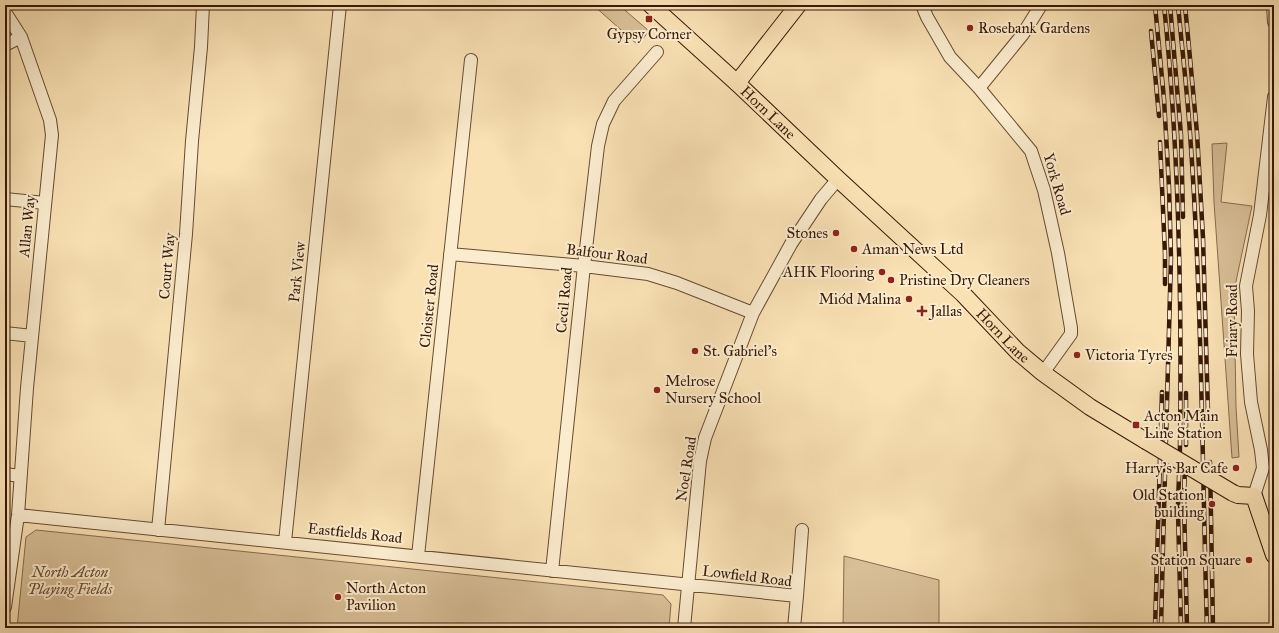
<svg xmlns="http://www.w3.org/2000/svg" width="1279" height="633" font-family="'IM FELL Great Primer',serif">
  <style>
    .green { fill: #d8bf97; stroke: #876c4f }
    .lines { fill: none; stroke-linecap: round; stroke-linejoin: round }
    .minor-casing { stroke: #674b32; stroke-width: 14 }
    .major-casing { stroke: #361907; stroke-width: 18 }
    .minor { stroke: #fbecce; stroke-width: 12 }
    .major { stroke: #f9e1b4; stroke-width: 16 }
    .rail-casing { stroke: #361907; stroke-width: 4.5 }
    .rail { stroke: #fbecce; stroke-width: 3; stroke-dasharray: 9; stroke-linecap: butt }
    .major-bridge-casing { stroke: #361907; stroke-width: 18; stroke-linecap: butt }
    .major-bridge { stroke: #f9e1b4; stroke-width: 16 }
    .poi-dot { fill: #8f2418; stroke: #fbecce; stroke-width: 1.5 }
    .labels { text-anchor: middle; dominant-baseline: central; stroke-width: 4; stroke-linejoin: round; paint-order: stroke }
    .poi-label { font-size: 15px; fill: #361907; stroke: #fbecce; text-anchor: start }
    .street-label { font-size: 15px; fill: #361907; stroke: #fbecce }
    .park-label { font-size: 15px; font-style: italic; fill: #674b32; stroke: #fbecce }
  </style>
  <rect width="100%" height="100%" fill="#f9e1b4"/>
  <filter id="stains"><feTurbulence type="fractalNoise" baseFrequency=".005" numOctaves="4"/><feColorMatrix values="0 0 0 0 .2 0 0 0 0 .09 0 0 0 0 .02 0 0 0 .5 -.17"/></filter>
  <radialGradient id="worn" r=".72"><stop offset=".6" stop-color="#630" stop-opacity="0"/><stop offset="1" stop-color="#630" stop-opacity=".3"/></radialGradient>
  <!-- green -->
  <path class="green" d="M593 5H619L649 31 638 45Z
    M1227 143 1221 202 1252 206 1234 291 1236 407 1239 457 1232 458 1214 202 1212 144Z
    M36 530 663 595 671 604 669 628H17L26 537Z
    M844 556 939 580V628H843Z"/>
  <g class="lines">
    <!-- minor casing -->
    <g class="minor-casing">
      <path id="minor" d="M922 5 927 17 950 57 979 88 1031 151 1044 190 1058 253 1071 328V334L1043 373
        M1273 5 1274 22
        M5 12 21 37 50 120 52 135 27 388 18 515 5 607
        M5 45 21 37
        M979 88 1023 34 1041 5
        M5 199 45 203
        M450 254 584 266 648 274 677 283 753 313
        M5 333 32 336
        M5 474 20 476
        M1254 496 1263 468 1261 450 1251 402 1247 354 1248 311 1246 286 1260 215 1274 97
        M18 515 797 596 794 628
        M158 530 186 234 192 141 201 47 203 5
        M285 542 340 5
        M418 556 471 60
        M552 571 584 266 598 146 603 124 614 101 657 52
        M797 596 802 530
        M684 628 700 461 705 438 753 313 791 244 821 199 838 179"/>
    </g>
    <!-- major casing -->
    <g class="major-casing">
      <g id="major">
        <path id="s1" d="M651 5 737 83 838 179 963 294 1018 352 1043 373 1090 407 1146 441"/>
        <path d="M737 83 798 5"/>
        <path d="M1233 493 1238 495 1254 496 1274 555"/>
      </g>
    </g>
    <!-- minor -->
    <use href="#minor" class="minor"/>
    <!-- major -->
    <use href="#major" class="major"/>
    <!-- rail casing -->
    <g class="rail-casing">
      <path id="rail" d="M1155 5 1164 99 1169 187 1171 258 1163 546 1161 628
        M1164 5C1179 150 1182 297 1180 443 1180 466 1178 489 1178 512 1179 551 1180 589 1181 628
        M1170 5 1181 135 1183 217
        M1178 5C1182 48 1187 90 1190 133 1202 298 1202 463 1207 628
        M1185 5 1197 133 1203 238 1208 412
        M1151 31 1159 116
        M1160 142 1165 254V284
        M1186 445V393
        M1185 461 1184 502 1187 628
        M1210 462 1213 628
        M1155 628 1162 392"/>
    </g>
    <!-- rail -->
    <use href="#rail" class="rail"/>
    <!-- major-bridge casing -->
    <g class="major-bridge-casing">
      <path id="major-bridge" d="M1146 441 1233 493"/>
    </g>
    <!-- major-bridge -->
    <use href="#major-bridge" class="major-bridge"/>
  </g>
  <!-- markers -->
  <g class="poi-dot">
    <rect x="645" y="15" width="8" height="8" rx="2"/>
    <circle cx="970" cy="28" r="4"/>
    <circle cx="836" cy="233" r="4"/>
    <circle cx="854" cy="249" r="4"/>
    <circle cx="882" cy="272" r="4"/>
    <circle cx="891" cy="280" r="4"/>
    <circle cx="909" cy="299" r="4"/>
    <path d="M920 305h4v4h4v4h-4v4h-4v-4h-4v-4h4z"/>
    <circle cx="695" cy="351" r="4"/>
    <circle cx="1077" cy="355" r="4"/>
    <circle cx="657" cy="390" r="4"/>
    <rect x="1132" y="421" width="8" height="8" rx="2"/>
    <circle cx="1236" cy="468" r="4"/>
    <circle cx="1212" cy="504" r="4"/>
    <circle cx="1249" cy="560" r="4"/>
    <circle cx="338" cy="597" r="4"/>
  </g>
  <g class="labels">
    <!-- poi labels -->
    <g class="poi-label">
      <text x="978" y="28">Rosebank Gardens</text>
      <text x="649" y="34" text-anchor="middle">Gypsy Corner</text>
      <text x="828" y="233" text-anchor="end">Stones</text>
      <text x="862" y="249">Aman News Ltd</text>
      <text x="874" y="272" text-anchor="end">AHK Flooring</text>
      <text x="899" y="280">Pristine Dry Cleaners</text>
      <text x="901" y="299" text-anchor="end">Miód Malina</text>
      <text x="930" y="311">Jallas</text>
      <text x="703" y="351">St. Gabriel's</text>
      <text x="1085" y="355">Victoria Tyres</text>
      <text x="665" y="381">Melrose<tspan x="665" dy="17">Nursery School</tspan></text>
      <text x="1144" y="416">Acton Main<tspan x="1144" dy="17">Line Station</tspan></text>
      <text x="1228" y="468" text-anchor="end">Harry's Bar Cafe</text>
      <text x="1204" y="495" text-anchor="end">Old Station<tspan x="1204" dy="17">building</tspan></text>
      <text x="1241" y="560" text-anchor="end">Station Square</text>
      <text x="346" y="588">North Acton<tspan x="346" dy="17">Pavilion</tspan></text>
    </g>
    <!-- street labels -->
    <g class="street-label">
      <text stroke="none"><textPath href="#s1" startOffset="159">Horn Lane</textPath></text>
      <text transform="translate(1057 184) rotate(74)">York Road</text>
      <text transform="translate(27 226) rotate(-84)">Allan Way</text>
      <text transform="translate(607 254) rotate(7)">Balfour Road</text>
      <text transform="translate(167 266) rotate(-85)">Court Way</text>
      <text transform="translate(297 272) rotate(-84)">Park View</text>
      <text transform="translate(564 300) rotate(-85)">Cecil Road</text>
      <text transform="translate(429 306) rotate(-84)">Cloister Road</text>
      <text transform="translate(1232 321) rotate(-90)">Friary Road</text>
      <text stroke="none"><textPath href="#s1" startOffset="483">Horn Lane</textPath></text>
      <text transform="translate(686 469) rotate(-81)">Noel Road</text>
      <text transform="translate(355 533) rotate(6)">Eastfields Road</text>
      <text transform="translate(747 576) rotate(7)">Lowfield Road</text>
    </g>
    <!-- park labels -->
    <g class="park-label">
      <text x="70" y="572">North Acton<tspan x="70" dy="17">Playing Fields</tspan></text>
    </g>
  </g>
  <!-- margin -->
  <rect width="1279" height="633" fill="none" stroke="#f9e1b4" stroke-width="20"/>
  <rect x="6" y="6" width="1267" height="621" fill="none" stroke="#361907" stroke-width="2"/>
  <rect x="10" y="10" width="1259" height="613" fill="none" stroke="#361907"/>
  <rect width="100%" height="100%" filter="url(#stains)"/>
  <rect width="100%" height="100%" fill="url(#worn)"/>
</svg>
